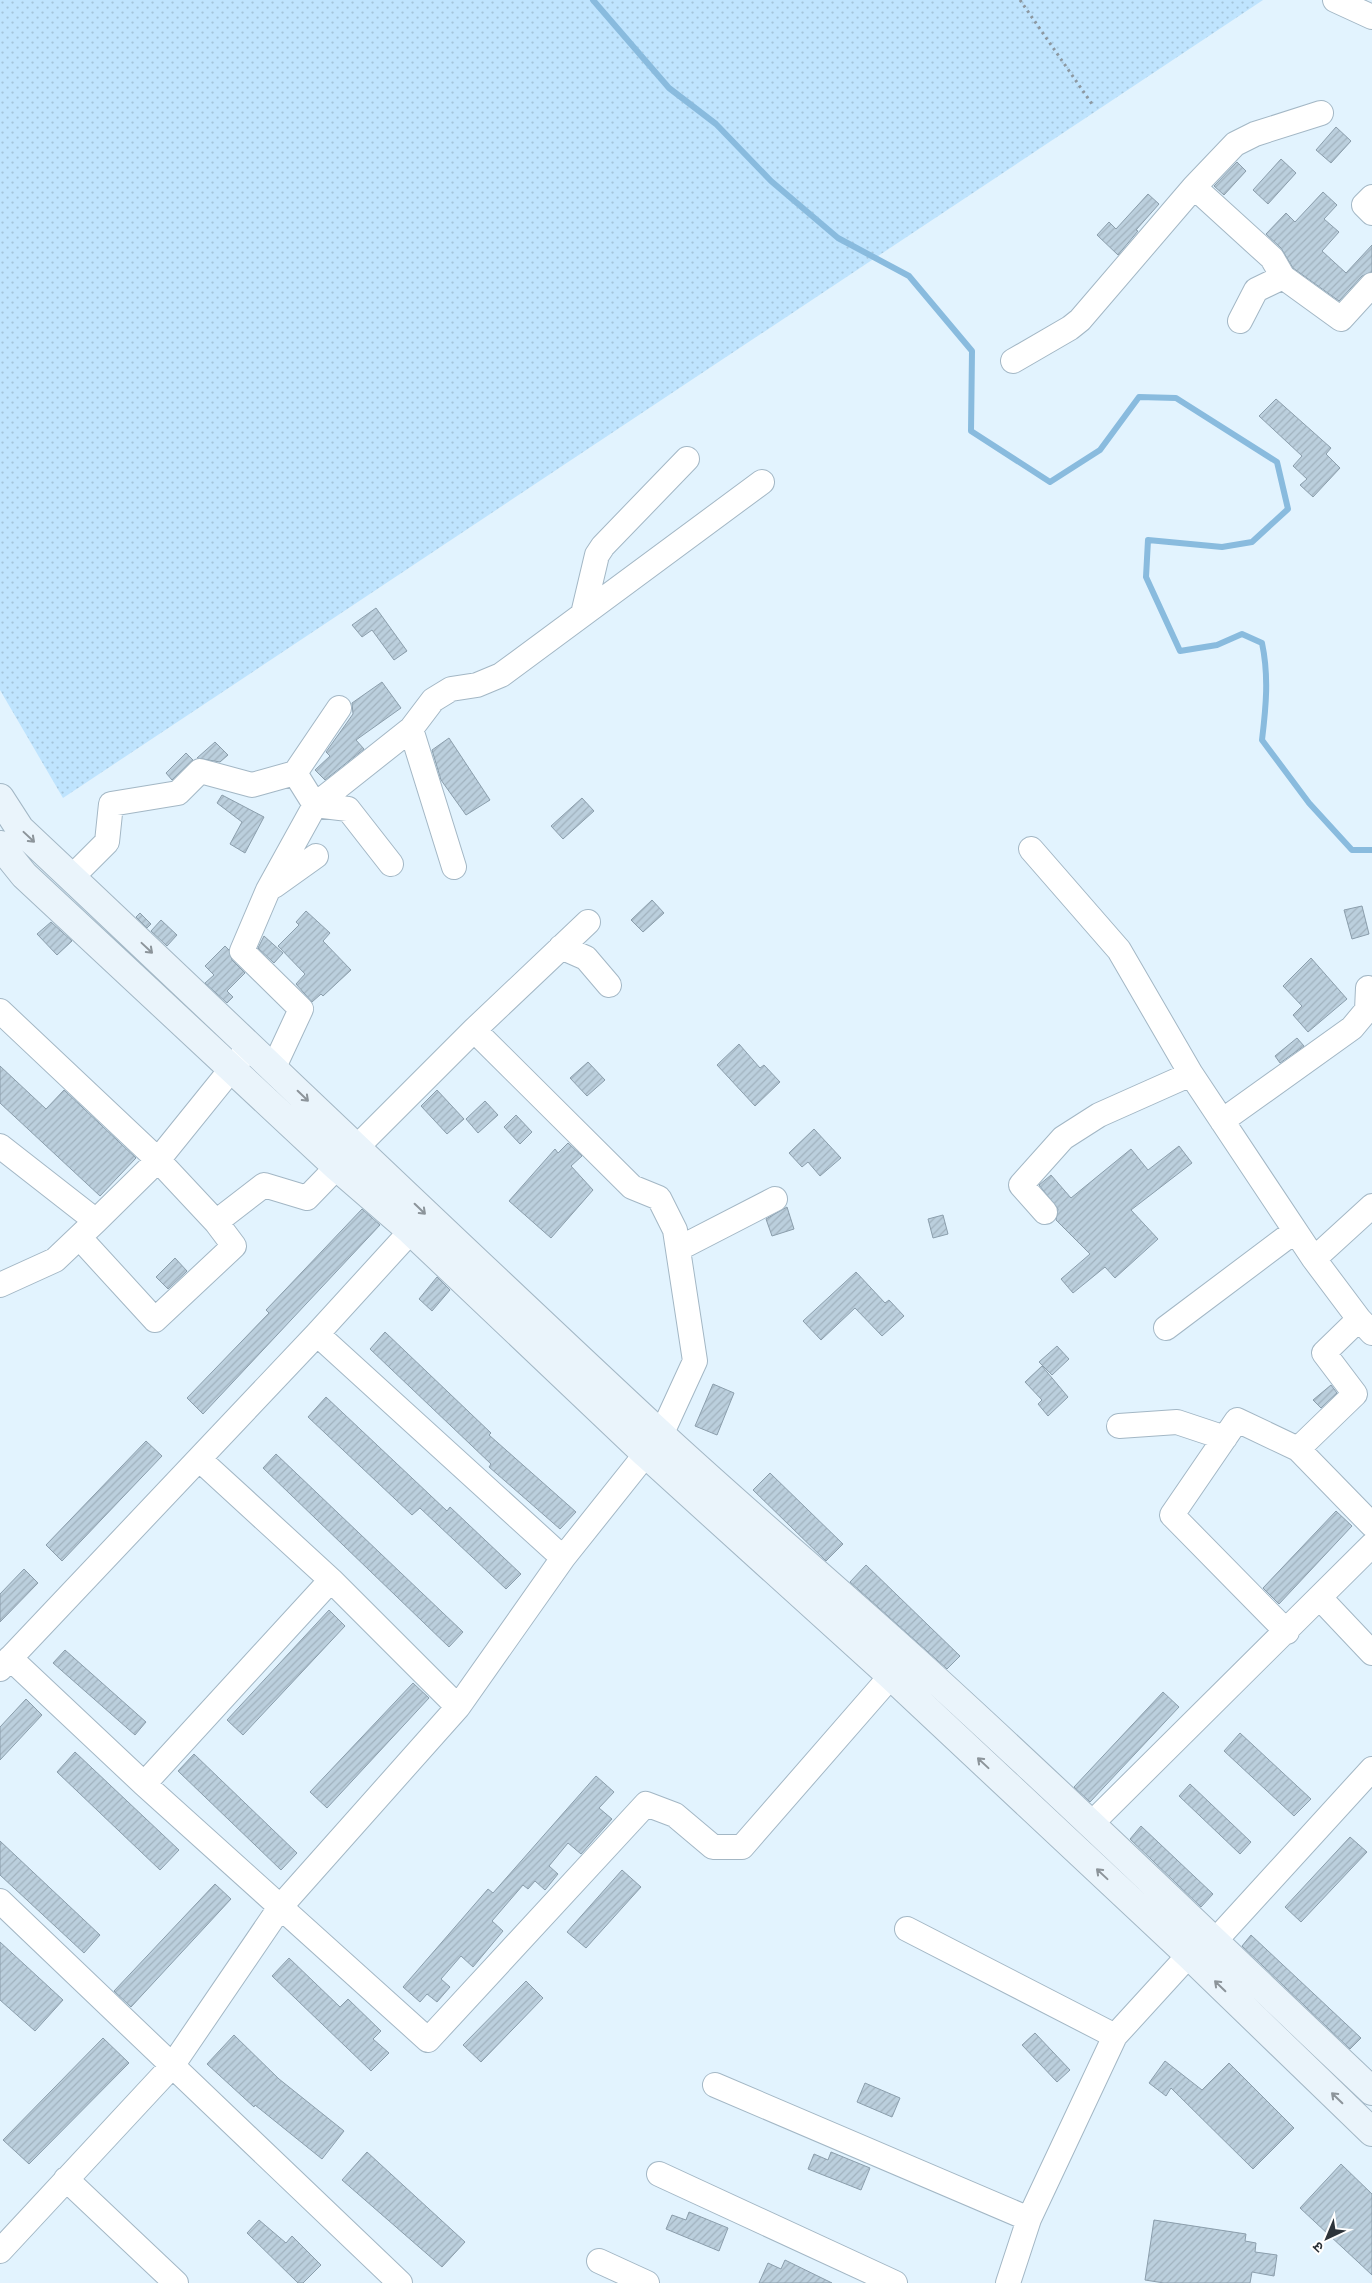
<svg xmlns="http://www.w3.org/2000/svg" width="1372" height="2283" font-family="Overpass,'Noto Sans Devanagari',sans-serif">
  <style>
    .grass { fill: url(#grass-dots) }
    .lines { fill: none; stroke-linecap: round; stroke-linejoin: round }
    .stream { stroke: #89bbde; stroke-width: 6 }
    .building { fill: url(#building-hatch); stroke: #8b9eac }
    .street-casing { stroke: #a3b7c5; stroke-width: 26 }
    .secondary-casing { stroke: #a3b7c5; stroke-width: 30 }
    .path { stroke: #8c98a1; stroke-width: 3; stroke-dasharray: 2.5 4; stroke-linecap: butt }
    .street { stroke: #fff; stroke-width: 24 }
    .secondary { stroke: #eaf4fb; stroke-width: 28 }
    .oneway { stroke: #8c949a }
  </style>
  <defs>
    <pattern id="grass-dots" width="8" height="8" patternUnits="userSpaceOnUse" patternTransform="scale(1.25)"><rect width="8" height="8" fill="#bfe4fe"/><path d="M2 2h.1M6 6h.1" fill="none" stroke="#a4c4da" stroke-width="1.8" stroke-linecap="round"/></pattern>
    <pattern id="building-hatch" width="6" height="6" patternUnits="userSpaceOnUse" patternTransform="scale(1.25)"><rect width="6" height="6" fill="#bbcfdd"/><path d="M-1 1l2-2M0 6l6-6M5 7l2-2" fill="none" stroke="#a1b2be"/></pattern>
  </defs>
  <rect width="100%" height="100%" fill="#e2f3fe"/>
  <!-- grass -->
  <path class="grass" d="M0 0H1263L63 798 0 690Z"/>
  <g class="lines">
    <!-- stream -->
    <path class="stream" d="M593 0 669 88 716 124 771 181 838 238 909 276 972 351 971 431 1050 482 1100 450 1139 397 1176 398 1277 462 1288 509 1252 542 1222 547 1148 540 1146 577 1180 651 1217 645 1242 634 1262 643C1269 676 1266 707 1262 740L1309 803 1352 850H1372"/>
  </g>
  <!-- building -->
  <path class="building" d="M1336 127 1351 141 1331 163 1316 150Z
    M1281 159 1296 173 1268 204 1253 190Z
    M1237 162 1246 171 1224 195 1214 186Z
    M1323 192 1337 205 1324 219 1339 232 1322 251 1346 273 1372 245V272L1362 276 1339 301 1293 268 1281 248 1266 234 1286 213 1295 222Z
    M1148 194 1159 204 1136 230 1138 231 1118 255 1097 235 1109 222 1116 229Z
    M1276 399 1331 448 1326 454 1340 468 1313 497 1300 485 1307 479 1293 466 1302 456 1259 416Z
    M376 608 407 651 394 660 372 630 362 637 352 625Z
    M382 682 401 708 356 740 364 749 325 780 315 770 330 756 326 752 353 714 352 703Z
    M449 738 490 800 466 815 441 780 432 750Z
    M215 742 228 755 220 762 197 758Z
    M186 753 193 760 172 780 166 773Z
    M222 795 264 817 245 853 230 844 242 822 217 803Z
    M582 798 594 811 563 839 551 826Z
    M652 900 664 913 643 932 631 920Z
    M1362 906 1369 934 1352 939 1344 910Z
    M306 911 330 933 323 941 351 970 323 996 321 994 312 1002 296 984 305 974 278 946 299 925 296 922Z
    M140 913 151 924 147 928 136 917Z
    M161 920 177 935 167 946 151 931Z
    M51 922 72 941 57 955 37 934Z
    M264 936 283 953 274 963 258 948Z
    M225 946 229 950 232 960 245 973 227 991 233 997 227 1003 205 983 214 975 205 966Z
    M1311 958 1347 999 1308 1032 1293 1015 1302 1006 1283 986Z
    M1297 1038 1304 1046 1280 1063 1275 1056Z
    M739 1044 760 1068 764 1065 780 1082 755 1106 717 1065Z
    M588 1062 605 1080 587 1096 570 1078Z
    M0 1066 46 1109 64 1090 136 1158 100 1196 0 1103Z
    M437 1090 464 1119 447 1134 421 1106Z
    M485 1101 498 1115 478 1133 466 1119Z
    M516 1115 532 1132 520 1144 504 1127Z
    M814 1129 841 1158 820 1176 808 1162 802 1167 789 1153Z
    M568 1143 582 1156 571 1166 593 1190 551 1238 509 1201 555 1149 558 1153Z
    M1179 1146 1192 1163 1131 1210 1158 1239 1115 1278 1105 1267 1073 1293 1061 1279 1090 1254 1056 1220 1058 1209 1039 1185 1051 1175 1071 1198 1131 1149 1148 1170Z
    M787 1207 794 1229 772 1236 766 1219Z
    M362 1209 380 1225 203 1414 187 1398 269 1313 266 1310Z
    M943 1215 948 1234 933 1238 928 1219Z
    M175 1258 187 1271 168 1289 156 1277Z
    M856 1272 885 1303 889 1300 904 1316 882 1336 855 1308 821 1340 803 1321Z
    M437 1277 450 1290 432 1311 419 1299Z
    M385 1332 491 1433 489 1435 576 1512 560 1529 489 1467 491 1464 370 1349Z
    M1057 1346 1069 1359 1052 1375 1039 1362Z
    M1042 1366 1068 1397 1048 1416 1038 1404 1042 1400 1025 1382Z
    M713 1384 734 1393 717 1435 695 1426Z
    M1331 1385 1337 1393 1321 1408 1313 1400Z
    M326 1397 447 1511 450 1507 521 1574 506 1589 420 1508 412 1515 308 1417Z
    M146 1441 162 1456 62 1561 46 1545Z
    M276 1454 463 1632 449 1647 263 1468Z
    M770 1473 843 1544 826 1561 753 1490Z
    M1336 1511 1352 1526 1279 1604 1263 1588Z
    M866 1565 960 1656 947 1669 850 1582Z
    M24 1569 38 1583 0 1622V1594Z
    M329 1610 345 1626 243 1735 227 1720Z
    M65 1650 146 1722 135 1735 53 1663Z
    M413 1683 429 1698 327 1808 310 1792Z
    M1163 1692 1179 1707 1090 1802 1074 1787Z
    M26 1699 42 1715 0 1760V1727Z
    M1240 1733 1311 1799 1294 1816 1224 1751Z
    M75 1752 179 1850 160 1870 57 1772Z
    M194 1754 297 1853 281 1870 178 1771Z
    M596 1776 614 1792 599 1808 612 1819 581 1854 568 1843 549 1866 558 1874 545 1890 535 1881 528 1889 523 1885 492 1921 503 1931 473 1967 461 1956 441 1979 450 1987 437 2002 427 1994 420 2002 403 1987 488 1889 493 1893Z
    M1190 1784 1251 1842 1240 1854 1179 1796Z
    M1141 1826 1213 1894 1201 1907 1130 1839Z
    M1350 1837 1367 1852 1301 1922 1285 1907Z
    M0 1841 100 1935 84 1953 0 1875Z
    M622 1870 641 1887 586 1948 567 1932Z
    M215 1884 231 1899 131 2007 114 1991Z
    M1251 1935 1361 2038 1350 2049 1242 1946Z
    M0 1942 63 2000 35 2031 0 2000Z
    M289 1958 340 2007 348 1999 381 2031 373 2039 389 2053 371 2071 272 1976Z
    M526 1981 543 1998 481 2062 463 2045Z
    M1035 2033 1070 2070 1057 2082 1022 2045Z
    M234 2035 279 2079 344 2131 322 2159 255 2105 254 2107 207 2064Z
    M103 2038 129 2063 29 2164 3 2140Z
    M1165 2061 1202 2090 1229 2063 1294 2128 1253 2169 1171 2088 1166 2096 1149 2083Z
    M865 2083 900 2098 892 2117 857 2102Z
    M367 2152 465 2242 442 2267 342 2180Z
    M831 2152 870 2168 861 2190 808 2169 814 2154 828 2160Z
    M1341 2164 1372 2194V2275L1300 2208Z
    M689 2212 728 2228 719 2251 666 2229 672 2215 686 2220Z
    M259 2220 286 2243 292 2236 321 2265 303 2283H298L247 2233Z
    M1154 2220 1246 2234 1245 2241 1256 2243 1255 2252 1277 2255 1274 2276 1252 2272 1250 2283H1164L1145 2280Z
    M785 2260 832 2283H759L768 2263 781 2269Z"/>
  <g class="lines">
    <!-- street casing -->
    <g class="street-casing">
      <path id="street" d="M1335 0 1372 17
        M1321 113 1255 134 1235 144 1194 187 1272 258 1283 277 1341 319 1372 285
        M1372 197 1364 205 1372 213
        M1240 321 1256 290 1283 277
        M1013 361 1070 328 1080 320 1194 187
        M583 614 597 555 603 546 687 459
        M411 729 454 867
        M295 773 315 805 348 809 391 864
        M1031 849 1119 950 1191 1074
        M72 877 107 842 111 804 178 793 200 771 252 785 295 773 339 708
        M274 886 316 856
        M561 947 586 958 609 985
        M0 1011 158 1160 216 1222 234 1246 155 1320 79 1237
        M274 1067 301 1009 242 951 268 890 315 805 411 729 433 700 451 689 477 685 501 675 762 482
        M1222 1121 1352 1028 1367 1010 1368 988
        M0 1146 96 1221
        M356 1148 474 1030 588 922
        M1045 1212 1021 1185 1063 1138 1099 1115 1191 1074 1314 1259 1359 1319 1372 1333
        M216 1222 264 1185 307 1198 337 1167
        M678 1249 775 1199
        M1314 1259 1372 1206
        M0 1285 55 1260 96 1221 158 1160 250 1046
        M1166 1328 1295 1231
        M317 1334 563 1558
        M1119 1426 1177 1422 1225 1438
        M1298 1449 1355 1394 1324 1353 1359 1319
        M199 1459 331 1580 458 1707
        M1320 1598 1372 1653
        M1287 1632 1172 1515 1237 1420 1298 1449 1372 1525
        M10 1658 144 1784 428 2040 646 1804 675 1815 713 1847H742L891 1676
        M0 1669 317 1334 411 1231
        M144 1784 331 1580
        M1091 1824 1372 1545
        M0 1901 400 2283
        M907 1929 1115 2036
        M1214 1942 1372 1769
        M715 2085 1029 2219
        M659 2174 895 2283
        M66 2179 176 2283
        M0 2251 172 2066 281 1906 458 1707 563 1558 661 1435 695 1361 675 1230 659 1198 632 1187 474 1030
        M599 2261 647 2283
        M1008 2283 1029 2219 1115 2036 1189 1955"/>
    </g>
    <!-- secondary casing -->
    <g class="secondary-casing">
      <path id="secondary" d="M0 798 20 829C233 1029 442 1231 655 1429 739 1507 827 1581 912 1658 1068 1799 1219 1947 1372 2091
        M0 845 24 875 337 1167 411 1231 646 1454 891 1676 1189 1955 1372 2132"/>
    </g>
    <!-- path -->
    <path class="path" d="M1020 0 1092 104"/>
    <!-- street -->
    <use href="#street" class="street"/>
    <!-- secondary -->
    <use href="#secondary" class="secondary"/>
  </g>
  <!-- one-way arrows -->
  <defs><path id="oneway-shaft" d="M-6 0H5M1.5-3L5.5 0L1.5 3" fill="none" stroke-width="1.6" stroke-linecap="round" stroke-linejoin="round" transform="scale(1.25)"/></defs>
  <g class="oneway">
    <use href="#oneway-shaft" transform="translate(29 837) rotate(43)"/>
    <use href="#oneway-shaft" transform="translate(147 948) rotate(43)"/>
    <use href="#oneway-shaft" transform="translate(303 1096) rotate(44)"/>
    <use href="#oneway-shaft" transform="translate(420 1209) rotate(44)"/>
    <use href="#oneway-shaft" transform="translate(983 1763) rotate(-137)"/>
    <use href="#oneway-shaft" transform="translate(1102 1874) rotate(-137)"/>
    <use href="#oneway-shaft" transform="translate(1220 1986) rotate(-136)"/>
    <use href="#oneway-shaft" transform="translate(1337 2098) rotate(-136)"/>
  </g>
  <!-- north arrow -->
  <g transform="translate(1327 2238) rotate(224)" stroke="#ffffff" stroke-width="4" paint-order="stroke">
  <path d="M0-4L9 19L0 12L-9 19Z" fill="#2d343a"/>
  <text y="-8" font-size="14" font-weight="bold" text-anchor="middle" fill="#2d343a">उ</text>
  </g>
</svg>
